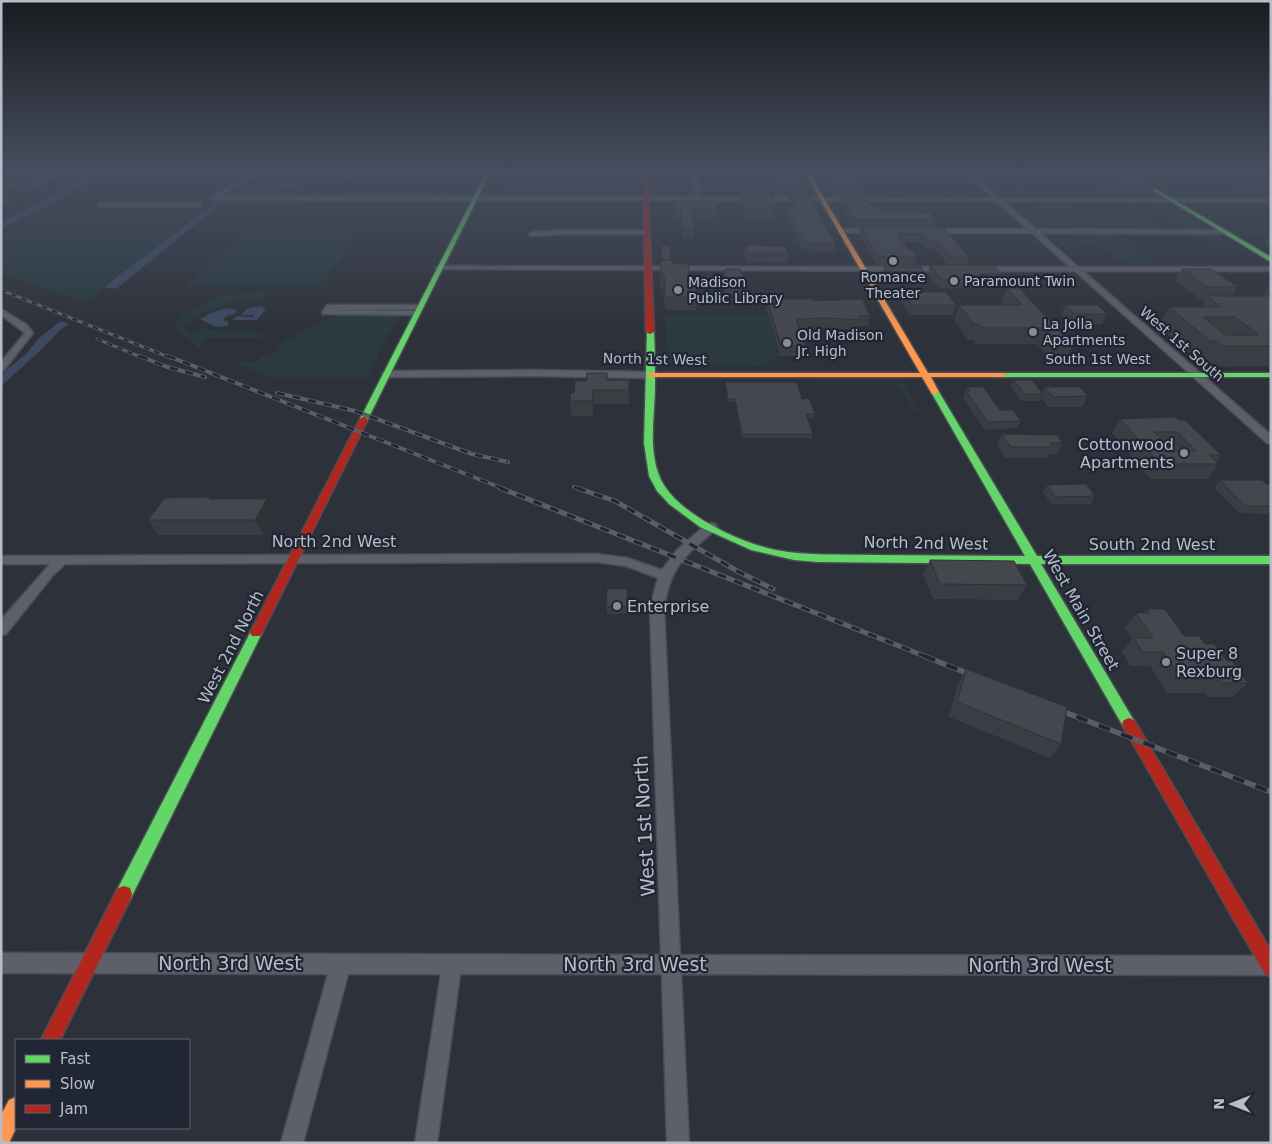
<svg xmlns="http://www.w3.org/2000/svg" width="1272" height="1144" font-family="'DejaVu Sans',sans-serif">
  <style>
    .green { fill: #2a3a3f }
    .water { fill: #3d4962 }
    .lines { fill: none; stroke-linecap: round; stroke-linejoin: round }
    .river { fill: #3d4962; fill-rule: evenodd }
    .street-casing { stroke: #4a4d54; stroke-width: 3 }
    .fast-casing { stroke: #4a4d54; stroke-width: 3 }
    .slow-casing { stroke: #4a4d54; stroke-width: 3 }
    .jam-casing { stroke: #4a4d54; stroke-width: 3 }
    .street { fill: #5d6068; fill-rule: evenodd }
    .fast { fill: #63d668; fill-rule: evenodd }
    .slow { fill: #ff974d; fill-rule: evenodd }
    .jam { fill: #b3261e; fill-rule: evenodd }
    .rail-far3-casing { stroke: #5b5e64; stroke-width: 3 }
    .rail-far2-casing { stroke: #5b5e64; stroke-width: 4 }
    .rail-far1-casing { stroke: #5b5e64; stroke-width: 5 }
    .rail-casing { stroke: #5b5e64; stroke-width: 5.5 }
    .rail-far3 { stroke: #202634; stroke-width: 2; stroke-dasharray: 5.5; stroke-linecap: butt }
    .rail-far2 { stroke: #202634; stroke-width: 2.5; stroke-dasharray: 8; stroke-linecap: butt }
    .rail-far1 { stroke: #202634; stroke-width: 3; stroke-dasharray: 9; stroke-linecap: butt }
    .rail { stroke: #202634; stroke-width: 4; stroke-dasharray: 12; stroke-linecap: butt }
    .wall { fill: #3a3d43 }
    .shaded-wall { fill: #303237 }
    .building { fill: #44474e; stroke: #303237; fill-rule: evenodd }
    .poi-dot { fill: #878c97; stroke: #202634; stroke-width: 2 }
    .labels { text-anchor: middle; dominant-baseline: central; stroke-width: 4.5; stroke-linejoin: round; paint-order: stroke }
    .far-poi-label { font-size: 14px; fill: #b8bdc9; stroke: #202634; text-anchor: start }
    .far-street-label { font-size: 14px; fill: #b8bdc9; stroke: #202634 }
    .poi-label { font-size: 16px; fill: #b8bdc9; stroke: #202634; text-anchor: start }
    .street-label { font-size: 16px; fill: #b8bdc9; stroke: #202634 }
    .near-street-label { font-size: 19px; fill: #b8bdc9; stroke: #202634 }
  </style>
  <rect width="100%" height="100%" fill="#2d3139"/>
  <!-- green -->
  <path class="green" d="M1034 204H1070L1086 216H1131L1135 218H1150L1167 230 1044 229 1030 217H1055L1050 213H1045Z
    M205 208 85 303 1 273V234L43 213Z
    M1182 213 1207 229 1184 228 1163 215Z
    M1246 225 1271 226V239L1250 235 1241 228Z
    M247 231H362L319 286H185Z
    M1071 233H1113L1130 246H1137L1140 249H1136L1152 261 1161 263H1123L1098 246H1061L1055 241H1079Z
    M1198 233H1213L1246 253 1234 248H1222Z
    M258 290H261L258 293H269L264 298H236C224 310 204 307 191 319L194 323 183 326 189 332 201 328 231 333 249 330 265 335 259 338H211L201 345 203 346 200 349 174 328 180 317 222 295 254 293Z
    M337 314 400 315 366 379H278L271 378 235 363 237 361 258 362 262 356H272L284 341Z
    M665 315 768 316 780 356 761 366 671 365 668 362Z
    M815 383H903L918 411 907 410 912 409 901 389 898 386 890 384H855L852 386 850 384H818V387Z"/>
  <!-- water -->
  <path class="water" d="M370 173H384L343 180 277 188 232 197 267 187 338 179Z
    M214 203H222L116 289 104 287Z
    M260 306 266 309 257 320H233L237 316 253 317V315H241L248 308Z
    M227 308 236 309 235 314 227 316 223 320 229 322 227 326 216 327 200 319 213 312Z
    M61 321 69 324 60 330 39 352 1 386V374L26 354 40 337Z"/>
  <g class="lines">
    <!-- river -->
    <path class="river" d="M94 173H103L53 203 1 229V222Z"/>
    <!-- street casing -->
    <g class="street-casing">
      <path id="street" d="M56 173H63L32 189 1 190V186H29Z
        M254 173H260L219 196 696 197 691 175 694 173 697 175 701 197 993 198 966 173H1042L1040 175H973L999 198H1271V202L1003 201 1036 229 1223 230 1226 232 1223 234 1040 233 1078 267H1271V271H1083L1271 435V444L1267 443 1075 271H979L975 269 979 267H1070L1032 233H930L927 231 930 229H1028L996 201 213 200 210 198Z
        M1126 173H1271V176H1127L1124 174Z
        M100 203H199L202 205 199 207 98 206Z
        M841 229H875L878 231 875 233 839 232 838 231Z
        M561 230H647L650 232 647 234H561L532 236 529 234 532 232Z
        M439 266 946 267 950 269 946 271 437 269 435 268Z
        M327 305H419L423 307 419 309 332 310 420 311V315H417L323 314 322 312Z
        M1 309 27 325 33 333 4 370 1 371V362L25 333 1 315Z
        M533 370 651 372 655 375 651 378 533 376 386 377 382 374 386 371Z
        M711 523 715 524 717 527 715 530C684 557 671 565 664 608L680 955 1269 956 1271 957V975L681 974 689 1143H667L662 974H460L437 1143H415L441 974H348L303 1143H281L328 974 1 973V953L661 955 650 608 658 578 626 566 597 562 65 564 53 575 6 634 1 635V620L50 564H1V556L597 554 627 558 662 570 677 550 707 524Z"/>
    </g>
    <!-- fast casing -->
    <g class="fast-casing">
      <path id="fast" d="M486 173H490L368 419 367 421H361L360 419Z
        M1124 173H1129L1271 257V262Z
        M647 330 654 332C655 350 655 367 655 385 655 414 648 447 659 475 672 512 740 543 776 550 808 556 842 554 874 555 924 555 975 556 1025 556L931 392 935 390 939 392 1037 556H1271V564H1041L1136 724 1134 728 1129 730 1124 728 1030 564 818 562 794 560 751 550 700 527 669 504 657 491 649 476 644 443Z
        M999 373H1271V377H999Z
        M256 628 260 630 262 633 130 900 124 902 118 900 116 894 118 888 250 633 252 630Z"/>
    </g>
    <!-- slow casing -->
    <g class="slow-casing">
      <path id="slow" d="M805 173H809L928 373H1005V377H931L939 392 935 394H932L922 377H648V373H920Z
        M16 1097V1128L9 1143H1V1115L9 1100Z"/>
    </g>
    <!-- jam casing -->
    <g class="jam-casing">
      <path id="jam" d="M643 173H647L654 332 650 334 646 332Z
        M364 416 368 419 262 633 260 636H252L250 633 360 419Z
        M1129 718 1134 720 1271 951V977L1265 974 1124 728 1122 724 1124 720Z
        M124 886 130 888 132 894 130 900 60 1040H41L118 888Z"/>
    </g>
    <!-- street -->
    <use href="#street" class="street"/>
    <!-- fast -->
    <use href="#fast" class="fast"/>
    <!-- slow -->
    <use href="#slow" class="slow"/>
    <!-- jam -->
    <use href="#jam" class="jam"/>
    <!-- rail-far3 casing -->
    <g class="rail-far3-casing">
      <path id="rail-far3" d="M1 290 171 358
        M97 339 143 358"/>
    </g>
    <!-- rail-far2 casing -->
    <g class="rail-far2-casing">
      <path id="rail-far2" d="M140 356 167 367 205 377
        M168 356 504 489
        M277 393 355 411 472 454 508 462
        M574 487 581 489"/>
    </g>
    <!-- rail-far1 casing -->
    <g class="rail-far1-casing">
      <path id="rail-far1" d="M500 488 927 657
        M577 488 615 501 739 572 773 589"/>
    </g>
    <!-- rail casing -->
    <g class="rail-casing">
      <path id="rail" d="M924 656 977 677
        M1054 708 1271 792"/>
    </g>
    <!-- rail-far3 -->
    <use href="#rail-far3" class="rail-far3"/>
    <!-- rail-far2 -->
    <use href="#rail-far2" class="rail-far2"/>
    <!-- rail-far1 -->
    <use href="#rail-far1" class="rail-far1"/>
    <!-- rail -->
    <use href="#rail" class="rail"/>
  </g>
  <!-- wall -->
  <path class="wall" d="M118 173H161L155 177H120Z
    M728 173H798L806 187 805 195 836 244 834 252H812L802 249 784 215 786 207H792L789 203 790 195H796H775L768 179H764L761 174H728Z
    M822 173H827L864 187 863 195 872 207 883 211 936 219 934 227 969 257 966 265 1001 274 998 283H979L978 285H964L963 288H939L928 274 930 265H948L935 249H926L921 242H903L909 250 917 257 914 265H877L859 235 861 227H885H854L841 206 842 196H836L821 175Z
    M1085 173H1137L1156 185 1151 195 1120 196Z
    M1240 179 1271 185V195H1253L1236 187Z
    M30 180 36 191 10 204H1V181Z
    M742 193 775 207 773 218H745L741 203Z
    M674 202H717L716 218H692L694 229V238H683L680 218H674Z
    M1271 233V248L1264 244Z
    M745 245 789 254 788 263H747L744 254Z
    M661 246H670L671 260 673 264 689 276 697 297 696 310H667L665 308 663 288H660V261L662 260Z
    M884 267 924 272 923 277H885L882 273Z
    M726 269 747 285 746 295H726L723 280 724 271H726Z
    M1182 269 1238 287 1232 296H1262L1269 286H1271V366L1210 367 1204 361H1198L1158 327 1169 307H1201L1205 299H1200L1175 281Z
    M1007 288 1073 345 1066 361H1052L1037 344H976L973 340H968L954 320 959 305H1003L1001 303Z
    M903 292 956 305 953 315H909L901 301Z
    M767 299 813 301 870 316 868 326H859L858 330 826 328 799 329 805 346 803 356H780L766 309Z
    M1065 305 1107 314 1102 324H1070L1061 315Z
    M607 380H629V404H594L593 416H571L570 401 574 393Z
    M1014 380 1042 394 1045 387 1088 396 1082 407H1048L1041 398 1039 401H1021L1011 387Z
    M725 382 802 399 815 414 814 418H808L813 434 812 438H741L735 402H728L725 386Z
    M967 387 1000 410 1021 421 1017 428 985 430 963 398Z
    M1176 417 1221 455 1216 462 1218 464 1208 479H1150L1112 433 1120 419Z
    M1002 434 1063 443 1057 454H1049L1047 458H1005L997 445Z
    M1220 480 1271 484V514L1239 513 1214 488Z
    M1047 485 1095 496 1091 504H1051L1043 492Z
    M210 497 211 499 274 514 263 535H158L148 520Z
    M930 560 1027 585 1018 600 933 599 923 575Z
    M627 589V614H607L606 607Z
    M1147 609 1184 636 1205 644 1227 661 1248 683 1233 697H1207L1204 693H1167L1150 666H1130L1122 652 1132 639 1125 628 1136 613H1144Z
    M966 669 1061 744 1050 758 949 717 958 684Z"/>
  <!-- shaded-wall -->
  <path class="shaded-wall" d="M153 173H161L155 177Z
    M30 180 36 191 10 204 3 193Z
    M593 390 594 404 593 416Z
    M267 499 274 514 263 535 255 520Z"/>
  <!-- building -->
  <path class="building" d="M770 173H798L806 187H776Z
    M827 173H854L864 187H838Z
    M1105 173H1137L1156 185 1125 186Z
    M1240 179H1258L1271 185V188H1257Z
    M30 180 3 193H1V181Z
    M742 193H770L775 207H746Z
    M790 195H808L836 244H813L803 241 786 207H796Z
    M842 195H864L872 207H881L883 211 931 213 936 219H856L842 198H844Z
    M674 202H717V209H691L694 229H683L681 209H674Z
    M861 227H943L969 257H951L937 241H929L923 234H897L909 250H912L917 257H879Z
    M745 245 785 246 789 254H748Z
    M661 246H670L671 259H662Z
    M672 260 673 264H688L689 276 694 278 697 297H667L665 295 664 275H661L660 261Z
    M930 265H993L1001 274H979L981 276H964L966 279 942 280Z
    M884 267H921L924 272 886 271Z
    M726 269H740L747 285H727L724 271H726Z
    M1182 269H1211L1238 287H1208Z
    M1007 288H1019L1073 345H1059L1044 328H982L978 324H974L959 305H1022Z
    M903 292H946L956 305H912Z
    M1207 296H1271V346H1223L1217 341H1210L1169 307H1221ZM1203 317H1235L1259 335H1226Z
    M767 299H813V301L862 299 870 316H859L861 320 828 318 796 319 805 346H781Z
    M1065 305H1098L1107 314H1074Z
    M587 373H607V380H629V390H593V401H570L571 393H574L575 381H586Z
    M1014 380H1032L1043 394H1024Z
    M725 382H797L802 399 809 398 815 414H806L813 434H742L735 399H728Z
    M967 387H983L1000 410H1013L1021 421 988 422 966 391H970Z
    M1045 387H1080L1088 396 1053 397Z
    M1176 417 1178 420H1185L1221 455H1209L1218 464H1160L1120 419ZM1154 432H1178L1196 451H1172Z
    M1002 434 1057 435 1063 443H1050L1053 447H1010Z
    M1220 480H1262L1266 484H1271V506H1245Z
    M1086 484 1095 496 1055 497 1047 485Z
    M210 497 209 499H267L255 520H148L165 498Z
    M930 560 1014 561 1027 585 940 584Z
    M607 589H627V607H606Z
    M1147 609H1165L1184 636H1199L1205 644H1214L1227 661H1232L1248 683H1222L1218 678H1181L1163 652H1143L1134 638H1153L1136 613H1149Z
    M966 669 1067 707 1061 744 957 702Z"/>
  <!-- sky -->
  <linearGradient id="sky" x2="0" y2="1"><stop stop-color="#191b1f"/><stop offset="0.52" stop-color="#464e5f"/><stop offset="1" stop-color="#464e5f" stop-opacity="0"/></linearGradient>
  <rect width="1272" height="333" fill="url(#sky)"/>
  <!-- markers -->
  <g class="poi-dot">
    <circle cx="893" cy="261" r="5"/>
    <circle cx="954" cy="281" r="5"/>
    <circle cx="678" cy="290" r="5"/>
    <circle cx="1033" cy="332" r="5"/>
    <circle cx="787" cy="343" r="5"/>
    <circle cx="1184" cy="453" r="5"/>
    <circle cx="617" cy="606" r="5"/>
    <circle cx="1166" cy="662" r="5"/>
  </g>
  <g class="labels">
    <!-- far-poi labels -->
    <g class="far-poi-label">
      <text x="893" y="277" text-anchor="middle">Romance<tspan x="893" dy="16">Theater</tspan></text>
      <text x="964" y="281">Paramount Twin</text>
      <text x="688" y="282">Madison<tspan x="688" dy="16">Public Library</tspan></text>
      <text x="1043" y="324">La Jolla<tspan x="1043" dy="16">Apartments</tspan></text>
      <text x="797" y="335">Old Madison<tspan x="797" dy="16">Jr. High</tspan></text>
    </g>
    <!-- far-street labels -->
    <g class="far-street-label">
      <text transform="translate(1182 344) rotate(41)">West 1st South</text>
      <text transform="translate(655 359) rotate(1)">North 1st West</text>
      <text x="1098" y="359">South 1st West</text>
    </g>
    <!-- poi labels -->
    <g class="poi-label">
      <text x="1174" y="444" text-anchor="end">Cottonwood<tspan x="1174" dy="18">Apartments</tspan></text>
      <text x="627" y="606">Enterprise</text>
      <text x="1176" y="653">Super 8<tspan x="1176" dy="18">Rexburg</tspan></text>
    </g>
    <!-- street labels -->
    <g class="street-label">
      <text x="334" y="541">North 2nd West</text>
      <text transform="translate(926 543) rotate(1)">North 2nd West</text>
      <text x="1152" y="544">South 2nd West</text>
      <text transform="translate(1081 610) rotate(60)">West Main Street</text>
      <text transform="translate(231 647) rotate(-63)">West 2nd North</text>
    </g>
    <!-- near-street labels -->
    <g class="near-street-label">
      <text transform="translate(644 826) rotate(-93)">West 1st North</text>
      <text x="230" y="963">North 3rd West</text>
      <text x="635" y="964">North 3rd West</text>
      <text x="1040" y="965">North 3rd West</text>
    </g>
  </g>
  <!-- border -->
  <rect width="1272" height="1144" fill="none" stroke="#b8bdc9" stroke-width="5"/>
  <!-- legend -->
  <rect x="15" y="1039" width="175" height="90" fill="#202634" stroke="#5d6270"/>
  <rect x="25" y="1055" width="25" height="8" fill="#63d668" stroke="#5d6270"/>
  <text x="60" y="1064" font-size="15" fill="#b8bdc9">Fast</text>
  <rect x="25" y="1080" width="25" height="8" fill="#ff974d" stroke="#5d6270"/>
  <text x="60" y="1089" font-size="15" fill="#b8bdc9">Slow</text>
  <rect x="25" y="1105" width="25" height="8" fill="#b3261e" stroke="#5d6270"/>
  <text x="60" y="1114" font-size="15" fill="#b8bdc9">Jam</text>
  <!-- north arrow -->
  <g transform="translate(1232 1104) rotate(270)" stroke="#202634" stroke-width="4" paint-order="stroke">
  <path d="M0-4L9 19L0 12L-9 19Z" fill="#b8bdc9"/>
  <text y="-8" font-size="14" font-weight="bold" text-anchor="middle" fill="#b8bdc9">N</text>
  </g>
</svg>
